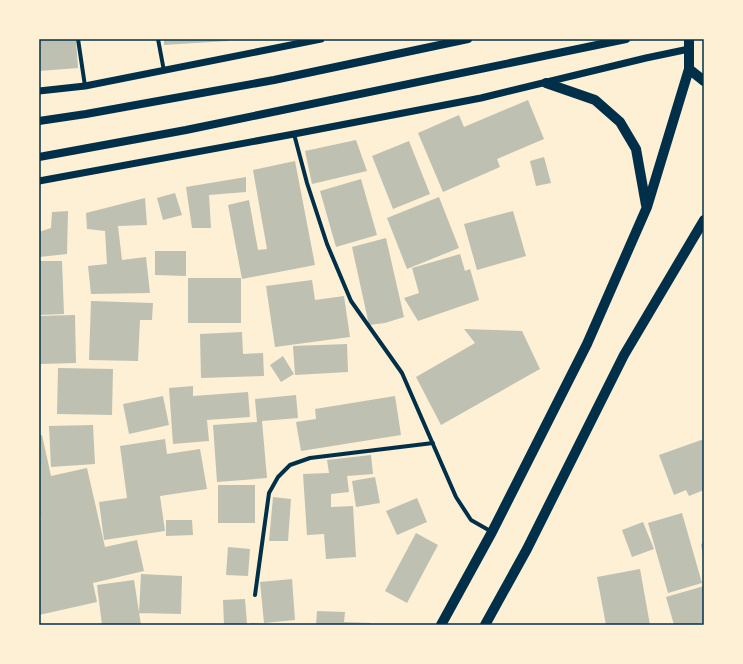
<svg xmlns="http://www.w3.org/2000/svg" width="743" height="664" font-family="Mulish,sans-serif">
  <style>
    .building { fill: #bec0b2 }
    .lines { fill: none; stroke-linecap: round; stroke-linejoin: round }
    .minor { stroke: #003049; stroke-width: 4 }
    .tertiary { stroke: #003049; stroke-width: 7 }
    .secondary { stroke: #003049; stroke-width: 8 }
    .primary { stroke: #003049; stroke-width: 10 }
    .neatline { fill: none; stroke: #003049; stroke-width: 1.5 }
  </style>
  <rect width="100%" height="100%" fill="#fdf0d5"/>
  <!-- building -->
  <path class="building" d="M53 39H76L78 68 39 71V40Z
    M164 39H228V41L164 45Z
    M528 100 544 139 497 159 500 167 443 192 418 133 459 115 464 127Z
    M356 140 367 171 312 184 305 151Z
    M409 141 430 194 393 209 372 156Z
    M544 157 551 183 536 186 530 161Z
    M295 161 315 265 242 279 228 205 249 200 258 250 267 249 253 170Z
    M246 177V192L209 195 211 228H192L186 187Z
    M361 179 377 235 336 247 320 191Z
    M175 193 182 215 163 220 157 198Z
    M439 197 459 248 407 269 387 218Z
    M145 198 147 225 118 226 122 260 146 257 150 293 91 294 88 266 107 264 105 231 87 229 86 213Z
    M68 211 67 254 39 257V232L51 228 52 212Z
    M513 211 526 256 477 270 464 224Z
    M386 238 404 317 385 323 369 325 352 247Z
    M155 251H186V276L155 275Z
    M460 254 465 271 470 269 479 300 418 321 404 298 419 293 412 268Z
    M39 261H62L64 314 39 315Z
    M188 278H241V323H188Z
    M312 280 315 300 344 296 350 337 275 347 266 286Z
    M91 301 153 303 152 320H140L138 361 89 360Z
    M75 315 76 363 39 364V316Z
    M464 329 522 331 540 369 441 425 416 377 475 343Z
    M242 332 243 354 263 353 264 376 201 378 200 334Z
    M347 344 348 372 295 375 293 346Z
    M283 356 294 374 281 382 270 365Z
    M58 368 113 369 112 415 57 414Z
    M193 386V396L248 392 250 417 207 420 209 441 173 444 169 388Z
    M296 395 298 418 262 421 267 478 217 482 213 425 257 422 255 399Z
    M163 396 169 425 129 434 123 404Z
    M395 396 401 435 301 451 296 422 316 419 315 409Z
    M93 425 95 464 51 467 49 426Z
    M42 435 51 476 87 468 105 547 137 540 144 571 93 583 97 602 39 615V520L41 519 39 511V436Z
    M165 439 167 454 200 449 207 489 160 496 165 531 104 540 99 502 127 498 120 446Z
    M704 439V490L689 496 686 490 674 495 659 455Z
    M371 455 373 474 347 476 349 492 331 494V507L353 506 356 557 326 559 324 534 307 535 303 474 329 473 327 460Z
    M375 477 380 503 356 507 352 481Z
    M218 485H255V523H218Z
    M273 497 291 499 288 541H269Z
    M417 498 427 522 397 535 386 511Z
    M682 513 702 583 668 593 648 523Z
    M166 520H192L193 535 166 536Z
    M643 522 654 549 632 557 622 530Z
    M416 533 438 545 407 603 385 591Z
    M704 543V555L703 556 701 544Z
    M228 547 250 549 248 576 226 575Z
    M640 569 650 625H606L597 577Z
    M141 574 182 576 181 614 139 613Z
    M292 579 295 620 264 623 260 582Z
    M134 580 141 625H102L97 585Z
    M704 586V622L695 625H674L666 597Z
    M245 599 247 624 224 625 223 600Z
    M317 611 345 612 344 622 371 623V625H316Z
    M251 623 262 624V625H250Z"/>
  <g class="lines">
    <!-- minor -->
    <path class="minor" d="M78 39 85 86
      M158 39 164 71
      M294 134 307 183 327 244 351 301 402 373 456 497 471 520 492 532
      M255 595 269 493 278 477 290 465 310 458 433 443"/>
    <!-- tertiary -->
    <path class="tertiary" d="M39 91 85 86 321 39
      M39 181 294 134 481 98 646 58 689 49"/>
    <!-- secondary -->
    <path class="secondary" d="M39 121 86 114 274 80 468 39
      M39 157 186 130 626 39"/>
    <!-- primary -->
    <path class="primary" d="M689 69 704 81
      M546 83 595 100 620 122 636 149 646 205
      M441 625 492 532 587 344 647 207 689 69V39
      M485 625 527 549 624 355 704 220"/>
  </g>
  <!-- border -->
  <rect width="743" height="664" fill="none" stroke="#fdf0d5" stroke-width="80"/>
  <rect x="40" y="40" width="663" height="584" class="neatline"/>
</svg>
